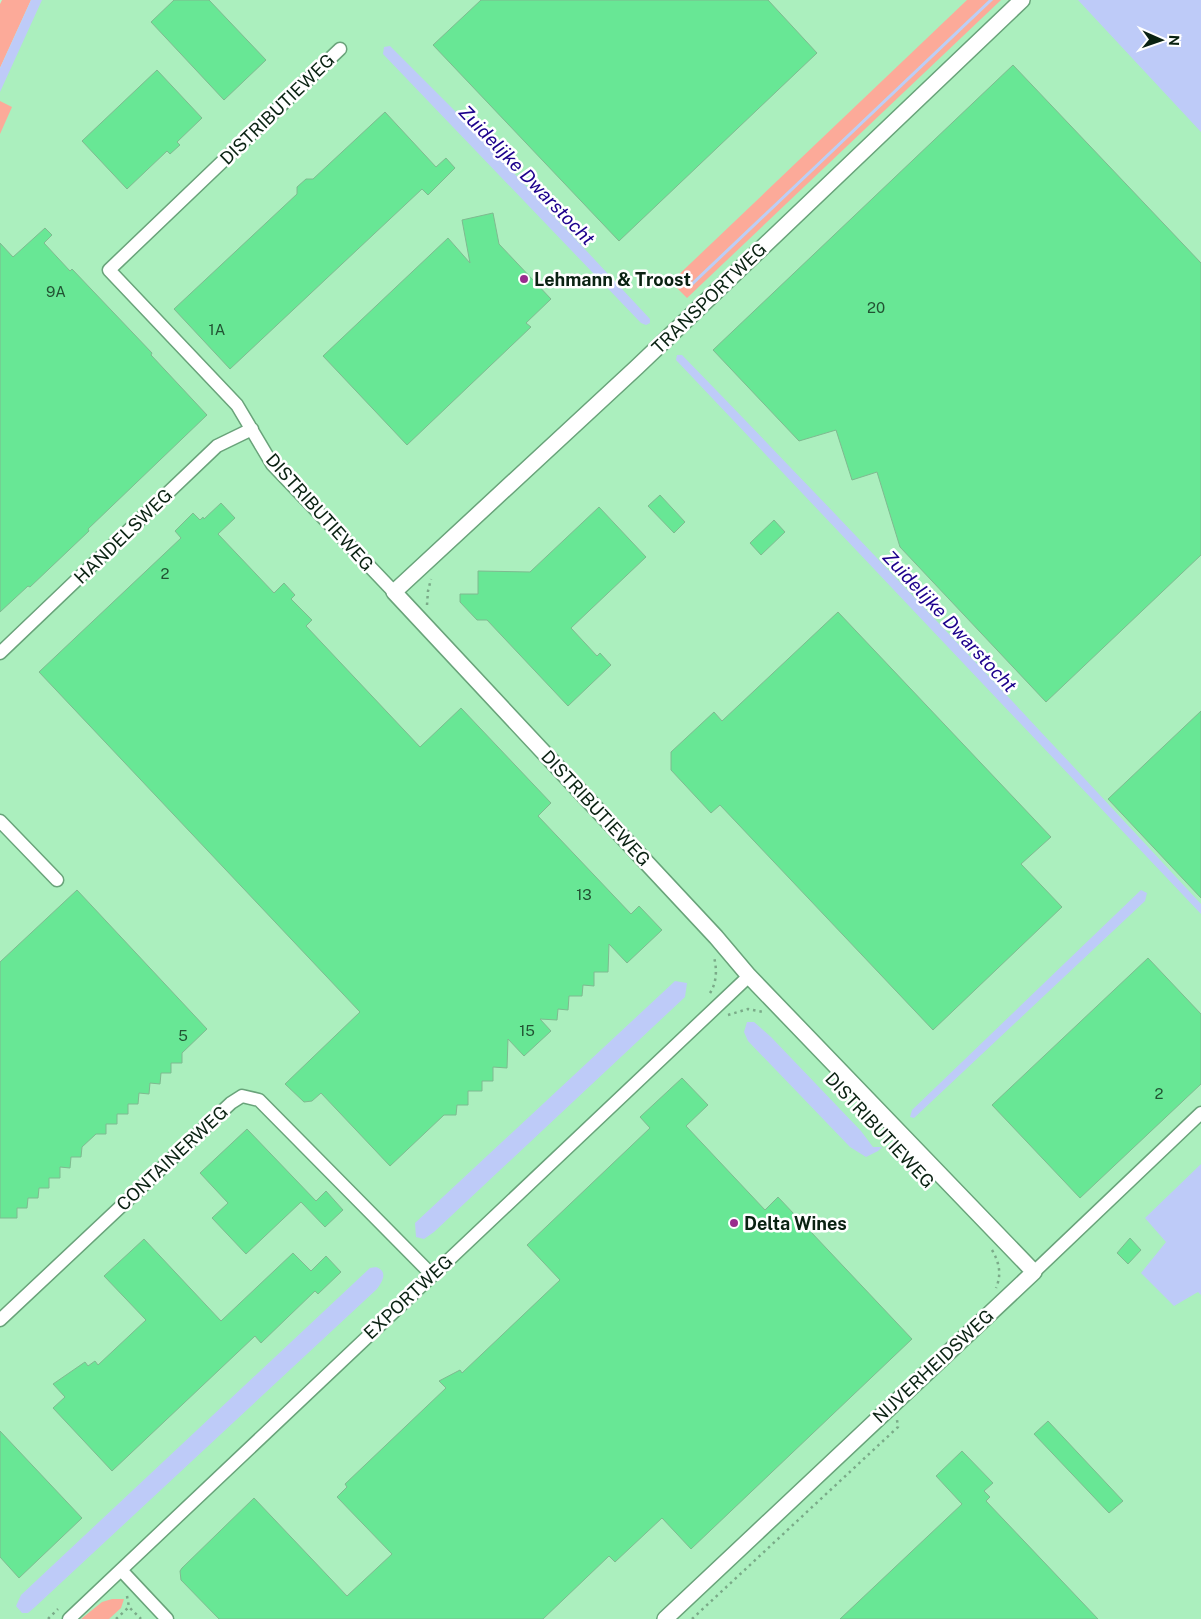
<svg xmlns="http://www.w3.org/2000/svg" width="1201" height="1619" font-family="'Public Sans',sans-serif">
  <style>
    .built { fill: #abefbe }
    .green { fill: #fcaa99 }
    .water { fill: #becbf8 }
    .building { fill: #68e795; stroke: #7fba90 }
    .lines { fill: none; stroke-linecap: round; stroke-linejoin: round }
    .minor-casing { stroke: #69a37a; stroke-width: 15 }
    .tertiary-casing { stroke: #69a37a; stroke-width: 18 }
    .path { stroke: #7aaa88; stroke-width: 2.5; stroke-dasharray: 2.5 4; stroke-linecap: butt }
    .minor { stroke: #fff; stroke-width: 12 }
    .tertiary { stroke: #fff; stroke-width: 15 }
    .poi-dot { fill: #992c8d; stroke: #fff; stroke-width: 2 }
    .labels { text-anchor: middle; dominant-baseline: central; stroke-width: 5; stroke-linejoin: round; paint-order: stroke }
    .number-label { font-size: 15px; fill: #225333 }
    .street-label { font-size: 18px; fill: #0a2212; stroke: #fff }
    .poi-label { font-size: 18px; font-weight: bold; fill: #0a2212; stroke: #fff; text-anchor: start }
    .water-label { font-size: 19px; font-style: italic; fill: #1c008c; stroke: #fff }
  </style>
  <rect width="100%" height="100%" fill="#bbf8cc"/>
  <!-- built -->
  <path class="built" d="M35 0H1201V1619H0V80Z"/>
  <!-- green -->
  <path class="green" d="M2 0H31L0 68V4Z
    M967 0H989L689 285 692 286 993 0H1001L687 298 671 282Z
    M0 101 12 107 0 134Z
    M112 1599H124L121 1608 109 1619H81L102 1602Z"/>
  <!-- water -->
  <path class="water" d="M31 0H42L0 92V68Z
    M989 0H993L692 286 689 285Z
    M1078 0H1201V132Z
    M390 46 471 127 650 319V323L646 325 641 323 383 54 384 47Z
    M677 355H682C858 536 1030 719 1201 904V914L676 360Z
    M1141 890 1147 893 1145 901 914 1118 910 1117 912 1110Z
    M675 981 687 983 685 997 434 1232 424 1239 416 1237 415 1223Z
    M747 1022H754L771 1037 861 1131 873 1147H882L878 1151 866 1157 850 1147 748 1041 744 1032Z
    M1201 1164V1295L1198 1292 1174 1306 1141 1273 1166 1242 1145 1218Z
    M376 1267C388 1271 383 1281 377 1289L35 1607 28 1613H22L16 1606 21 1595 370 1268Z"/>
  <!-- building -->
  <path class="building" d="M174 0H209L266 60 224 100 151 22Z
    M481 0H768L817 53 619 241 433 45Z
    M1013 65 1201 263V555L1046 702 900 547 877 472 852 480 836 430 799 441 713 350Z
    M157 70 202 118 177 142 180 145 170 154 167 151 127 189 82 141Z
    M385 112 436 167 446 158 455 168 428 195 422 189 230 369 174 309 297 194V187L306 179H313Z
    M493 213 499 244 551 299 526 323 531 327 407 445 323 356 448 238 470 263 462 220Z
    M45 228 52 235 44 243 70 271 72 269 152 353 151 355 207 415 88 529 89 531 30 587 28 586 0 612V243L13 257Z
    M660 495 685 522 674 533 648 506Z
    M221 503 235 518 218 534 274 593 284 583 295 595 291 599 312 620 306 626 420 747 461 708 551 803 538 816 631 914 639 906 662 930 627 963 609 944 608 972H594V986L583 985 582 996H569L568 1010 558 1009 557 1020 540 1019 551 1031 524 1056 508 1039 507 1068 493 1067V1081H482V1091H468V1105H457L456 1115H444L390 1166 321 1093 312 1101 304 1102 285 1084 360 1012 39 672 181 538 175 531 193 513 200 520 203 517 204 519Z
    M599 507 646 557 571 628 597 656 600 653 611 665 568 706 487 620H477L460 602V594H478V571L530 572Z
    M774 520 785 532 761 555 750 543Z
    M838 612 1051 837 1021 864 1062 907 933 1030 720 805 711 813 671 770V752L714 712 722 721Z
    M1201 711V898L1108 799Z
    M77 890 207 1029 182 1053V1063H171V1073H161L160 1084 150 1083 149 1094 139 1093 138 1104H128V1114H117V1124H106V1134H96L82 1147 81 1157H71L70 1168 60 1167V1178H49V1188H39L38 1198H28L27 1208H17V1218H0V962Z
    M1148 958 1201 1014V1084L1080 1198 992 1105Z
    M682 1078 708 1105 686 1126 765 1210 778 1197 912 1339 691 1549 662 1518 615 1562 609 1556 543 1619H219L181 1580 180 1571 182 1568 254 1498 347 1596 392 1554 337 1497 347 1487 345 1484 446 1388 439 1381 460 1370 462 1373 560 1280 527 1245 650 1128 640 1117Z
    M247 1129 316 1201 326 1191 343 1210 325 1227 301 1202 246 1254 212 1218 228 1203 200 1173Z
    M1130 1238 1141 1250 1128 1264 1117 1253Z
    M144 1239 221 1321 293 1253 311 1271 326 1256 341 1272 318 1294 315 1291 261 1343 255 1336 112 1471 53 1408 65 1397 53 1384 85 1362 88 1366 95 1361 98 1365 146 1320 104 1276Z
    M1048 1421 1123 1501 1109 1513 1034 1434Z
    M0 1431 82 1518 19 1578 0 1557Z
    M962 1451 993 1483 984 1491 990 1497 986 1501 1098 1619H840L962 1504 936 1476Z"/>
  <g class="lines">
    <!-- minor casing -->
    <g class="minor-casing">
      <path id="minor" d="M340 49 109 270 237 405 272 464 394 592
        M0 653 217 446 252 429
        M0 821 57 880
        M1034 1272 1201 1113
        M0 1320 231 1103 242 1096 259 1100 432 1275
        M121 1570 167 1619
        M69 1619 749 976"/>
    </g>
    <!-- tertiary casing -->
    <g class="tertiary-casing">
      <path id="tertiary" d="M665 1619 1034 1272 749 976 716 937 394 592 637 367 1022 0"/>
    </g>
    <!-- path -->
    <path class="path" d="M427 605 428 591 431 579
      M710 993C717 982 717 969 714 957
      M728 1015 748 1009 763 1012
      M992 1250C999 1262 1002 1274 996 1288
      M127 1596 129 1607 141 1619
      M48 1619 58 1609
      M116 1619 129 1607
      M692 1619 898 1427 897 1420"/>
    <!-- minor -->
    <use href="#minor" class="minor"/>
    <!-- tertiary -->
    <use href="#tertiary" class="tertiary"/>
  </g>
  <!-- markers -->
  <g class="poi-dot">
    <circle cx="524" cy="279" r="5"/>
    <circle cx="734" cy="1223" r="5"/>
  </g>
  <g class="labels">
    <!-- number labels -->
    <g class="number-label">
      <text x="56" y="291">9A</text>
      <text x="876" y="307">20</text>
      <text x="217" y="329">1A</text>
      <text x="165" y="573">2</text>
      <text x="584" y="894">13</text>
      <text x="527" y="1030">15</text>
      <text x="183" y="1035">5</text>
      <text x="1159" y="1093">2</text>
    </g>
    <!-- street labels -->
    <g class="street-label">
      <text transform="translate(277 109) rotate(-44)">DISTRIBUTIEWEG</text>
      <text transform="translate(709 298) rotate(-44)">TRANSPORTWEG</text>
      <text transform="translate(320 512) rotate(48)">DISTRIBUTIEWEG</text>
      <text transform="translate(123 536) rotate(-44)">HANDELSWEG</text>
      <text transform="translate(596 808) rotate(47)">DISTRIBUTIEWEG</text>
      <text transform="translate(880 1130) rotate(47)">DISTRIBUTIEWEG</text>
      <text transform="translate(172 1158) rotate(-43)">CONTAINERWEG</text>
      <text transform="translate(408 1297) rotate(-43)">EXPORTWEG</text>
      <text transform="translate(933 1366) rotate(-43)">NIJVERHEIDSWEG</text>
    </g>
    <!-- poi labels -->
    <g class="poi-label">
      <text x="534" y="279">Lehmann &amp; Troost</text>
      <text x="744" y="1223">Delta Wines</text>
    </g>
    <!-- water labels -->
    <g class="water-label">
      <text transform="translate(527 175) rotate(46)">Zuidelijke Dwarstocht</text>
      <text transform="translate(950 621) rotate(47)">Zuidelijke Dwarstocht</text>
    </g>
  </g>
  <!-- north arrow -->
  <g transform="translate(1161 40) rotate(92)" stroke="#ffffff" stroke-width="4" paint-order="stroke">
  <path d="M0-4L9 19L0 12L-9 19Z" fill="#0a2212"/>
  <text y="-8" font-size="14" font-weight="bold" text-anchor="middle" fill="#0a2212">N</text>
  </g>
</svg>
